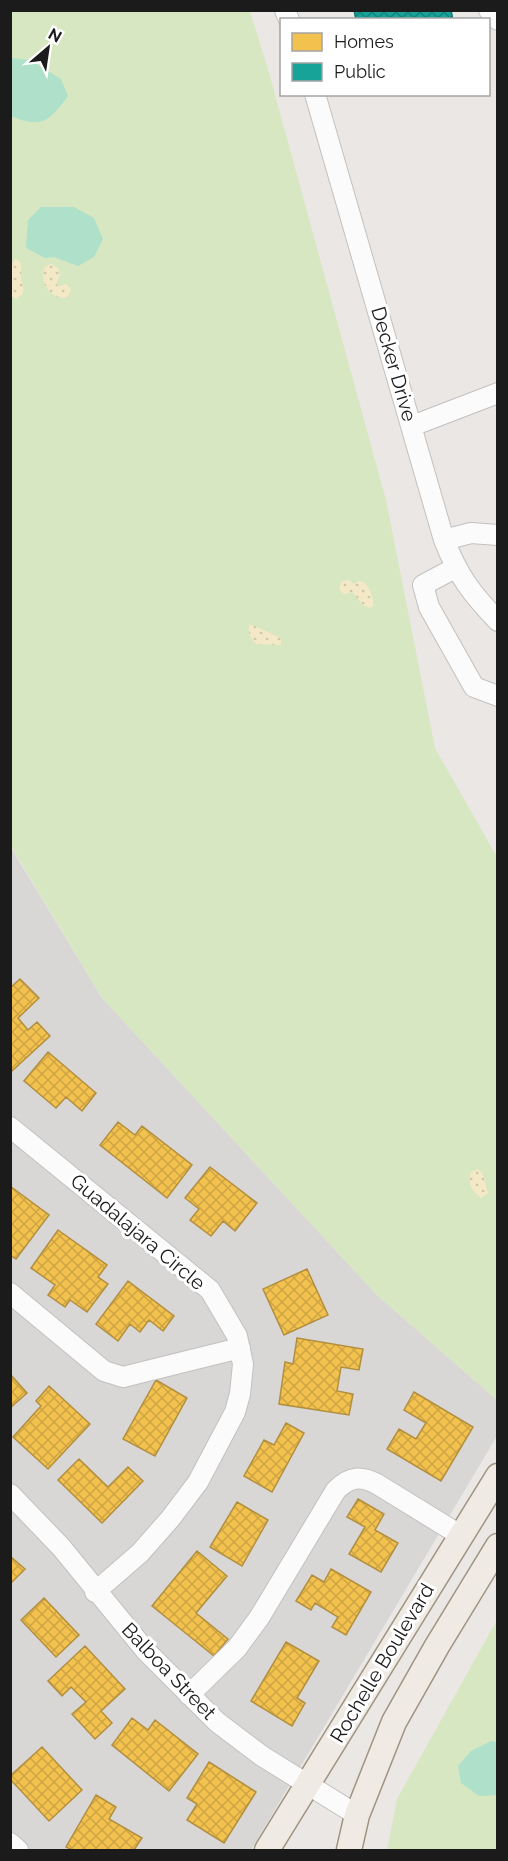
<svg xmlns="http://www.w3.org/2000/svg" width="508" height="1861" font-family="Raleway,sans-serif">
  <style>
    .residential { fill: #d9d7d5 }
    .grass { fill: #d7e7c2 }
    .sand { fill: url(#sand-dots) }
    .pitch { fill: #afe0ca }
    .homes { fill: url(#homes-cross-hatch); stroke: #b28f3f; stroke-width: 1.5 }
    .public { fill: url(#public-cross-hatch); stroke: #187a72; stroke-width: 1.5 }
    .lines { fill: none; stroke-linecap: round; stroke-linejoin: round }
    .minor-casing { stroke: #c2c1c0; stroke-width: 22 }
    .major-casing { stroke: #9f9481; stroke-width: 27 }
    .minor { stroke: #fcfbfb; stroke-width: 20 }
    .major { stroke: #efeae3; stroke-width: 24 }
    .labels { text-anchor: middle; dominant-baseline: central; stroke-width: 6; stroke-linejoin: round; paint-order: stroke }
    .street-label { font-size: 20px; fill: #1b1b1b; stroke: #fff }
  </style>
  <defs>
    <pattern id="sand-dots" width="8" height="8" patternUnits="userSpaceOnUse" patternTransform="scale(1.5)"><rect width="8" height="8" fill="#f4e9c6"/><path d="M2 2h.1M6 6h.1" fill="none" stroke="#d1c7aa" stroke-width="1.8" stroke-linecap="round"/></pattern>
    <pattern id="homes-cross-hatch" width="8" height="8" patternUnits="userSpaceOnUse" patternTransform="scale(1.5)"><rect width="8" height="8" fill="#f2c14e"/><path d="M0 0l8 8M0 8l8-8" fill="none" stroke="#cfa544"/></pattern>
    <pattern id="public-cross-hatch" width="8" height="8" patternUnits="userSpaceOnUse" patternTransform="scale(1.5)"><rect width="8" height="8" fill="#17a398"/><path d="M0 0l8 8M0 8l8-8" fill="none" stroke="#14847b"/></pattern>
  </defs>
  <rect width="100%" height="100%" fill="#eae7e4"/>
  <!-- residential -->
  <path class="residential" d="M10 846 102 998 377 1295 497 1400V1436L251 1850H11Z"/>
  <!-- grass -->
  <path class="grass" d="M11 11H250L269 73 386 500 435 748 497 857V1400L377 1295 102 998 11 846Z
    M497 1620V1850H387L397 1799Z"/>
  <!-- sand -->
  <path class="sand" d="M15 259 20 261C22 267 21 271 21 277 23 287 27 294 16 299L10 295 11 266Z
    M51 264 58 268 60 275 57 281V287L67 284 71 290 68 297C52 302 38 281 45 267Z
    M348 580 354 584 359 581 364 582 370 590 374 604 371 608 364 606 352 592 344 594 339 590 341 582Z
    M250 624 281 638V645L256 644C250 637 247 632 250 624Z
    M477 1169 482 1172 488 1193 481 1198C472 1190 467 1184 471 1172Z"/>
  <!-- pitch -->
  <path class="pitch" d="M11 58 30 60 61 79 68 96C49 122 41 129 11 116Z
    M41 207H74L94 218 103 239 94 257 78 266 54 257 45 258 26 248 28 220Z
    M491 1741 497 1742V1795L479 1796 461 1783 458 1766 471 1751Z"/>
  <!-- homes -->
  <path class="homes" d="M20 979 39 998 18 1018 28 1030 37 1022 50 1036 12 1071 10 1069V988Z
    M48 1052 96 1093 82 1111 66 1097 56 1108 24 1081Z
    M118 1122 135 1135 142 1126 192 1165 167 1198 100 1145Z
    M210 1167 257 1203 235 1231 223 1221 211 1236 190 1220 199 1209 185 1198Z
    M10 1186 49 1215 16 1259 10 1255Z
    M58 1230 107 1265 98 1277 108 1284 87 1312 70 1300 65 1307 48 1295 55 1285 31 1268Z
    M307 1269 328 1315 284 1335 263 1289Z
    M128 1281 174 1316 163 1331 149 1320 140 1332 130 1324 118 1341 96 1324Z
    M297 1338 363 1349 359 1370 341 1367 337 1391 353 1394 349 1415 279 1404 285 1362 293 1364Z
    M10 1374 27 1393 10 1408Z
    M156 1380 187 1398 155 1456 123 1439Z
    M49 1386 90 1424 48 1469 13 1437 41 1406 36 1401Z
    M414 1392 473 1427 441 1481 387 1449 399 1429 416 1439 426 1423 404 1410Z
    M286 1423 304 1433 272 1492 244 1476 264 1440 274 1445Z
    M79 1459 108 1487 128 1467 143 1481 102 1523 58 1480Z
    M358 1499 384 1514 375 1530 398 1543 381 1572 349 1554 365 1527 347 1517Z
    M237 1502 268 1520 242 1566 210 1547Z
    M197 1551 227 1576 196 1613 228 1639 214 1656 152 1606Z
    M10 1556 25 1569 10 1584Z
    M331 1569 371 1592 346 1635 332 1627 338 1617 315 1603 311 1610 296 1601 312 1575 324 1582Z
    M44 1598 79 1635 56 1657 21 1620Z
    M286 1642 319 1661 297 1698 305 1703 292 1726 251 1701Z
    M85 1646 125 1689 101 1711 112 1723 95 1739 72 1714 86 1702 71 1687 62 1696 48 1681Z
    M132 1718 148 1730 155 1720 198 1754 169 1791 112 1745Z
    M42 1747 82 1790 49 1821 10 1779V1776Z
    M209 1762 256 1792 224 1843 187 1820 197 1804 187 1798Z
    M96 1795 116 1807 109 1819 142 1838 134 1850H72L66 1847Z"/>
  <!-- public -->
  <path class="public" d="M354 10H451L453 20H356Z"/>
  <g class="lines">
    <!-- minor casing -->
    <g class="minor-casing">
      <path id="minor" d="M285 10 289 20
        M489 10 498 20
        M315 94 444 540C459 577 471 593 498 621
        M412 426 498 393
        M444 540 471 533 498 535
        M455 568 423 585 429 607 474 687 498 696
        M10 1127 210 1290 237 1336 243 1364 240 1394 235 1412 198 1482 170 1519 140 1553 95 1592
        M10 1293 104 1371 123 1377 240 1348
        M10 1494 61 1547 146 1651 217 1722 262 1756 357 1815
        M189 1695 237 1648 259 1618 336 1490C350 1476 361 1476 377 1484L460 1535
        M10 1843 18 1850"/>
    </g>
    <!-- major casing -->
    <g class="major-casing">
      <path id="major" d="M267 1850 498 1476
        M349 1850 357 1815 394 1722 437 1646 498 1546"/>
    </g>
    <!-- minor -->
    <use href="#minor" class="minor"/>
    <!-- major -->
    <use href="#major" class="major"/>
  </g>
  <g class="labels">
    <!-- street labels -->
    <g class="street-label">
      <text transform="translate(394 364) rotate(74)">Decker Drive</text>
      <text transform="translate(138 1232) rotate(40)">Guadalajara Circle</text>
      <text transform="translate(382 1663) rotate(-59)">Rochelle Boulevard</text>
      <text transform="translate(169 1671) rotate(46)">Balboa Street</text>
    </g>
  </g>
  <!-- border -->
  <rect width="508" height="1861" fill="none" stroke="#1b1b1b" stroke-width="24"/>
  <!-- legend -->
  <rect x="280" y="18" width="210" height="78" fill="#ffffff" stroke="#a4a4a4" stroke-width="1.5"/>
  <rect x="292" y="33" width="30" height="18" fill="#f2c14e" stroke="#a4a4a4" stroke-width="1.5"/>
  <text x="334" y="48" font-size="18" fill="#1b1b1b">Homes</text>
  <rect x="292" y="63" width="30" height="18" fill="#17a398" stroke="#a4a4a4" stroke-width="1.5"/>
  <text x="334" y="78" font-size="18" fill="#1b1b1b">Public</text>
  <!-- north arrow -->
  <g transform="translate(48 48) rotate(29)" stroke="#ffffff" stroke-width="4.5" paint-order="stroke">
  <path d="M0-4.5L10 22L0 15L-10 22Z" fill="#1b1b1b"/>
  <text y="-9" font-size="16" font-weight="bold" text-anchor="middle" fill="#1b1b1b">N</text>
  </g>
</svg>
